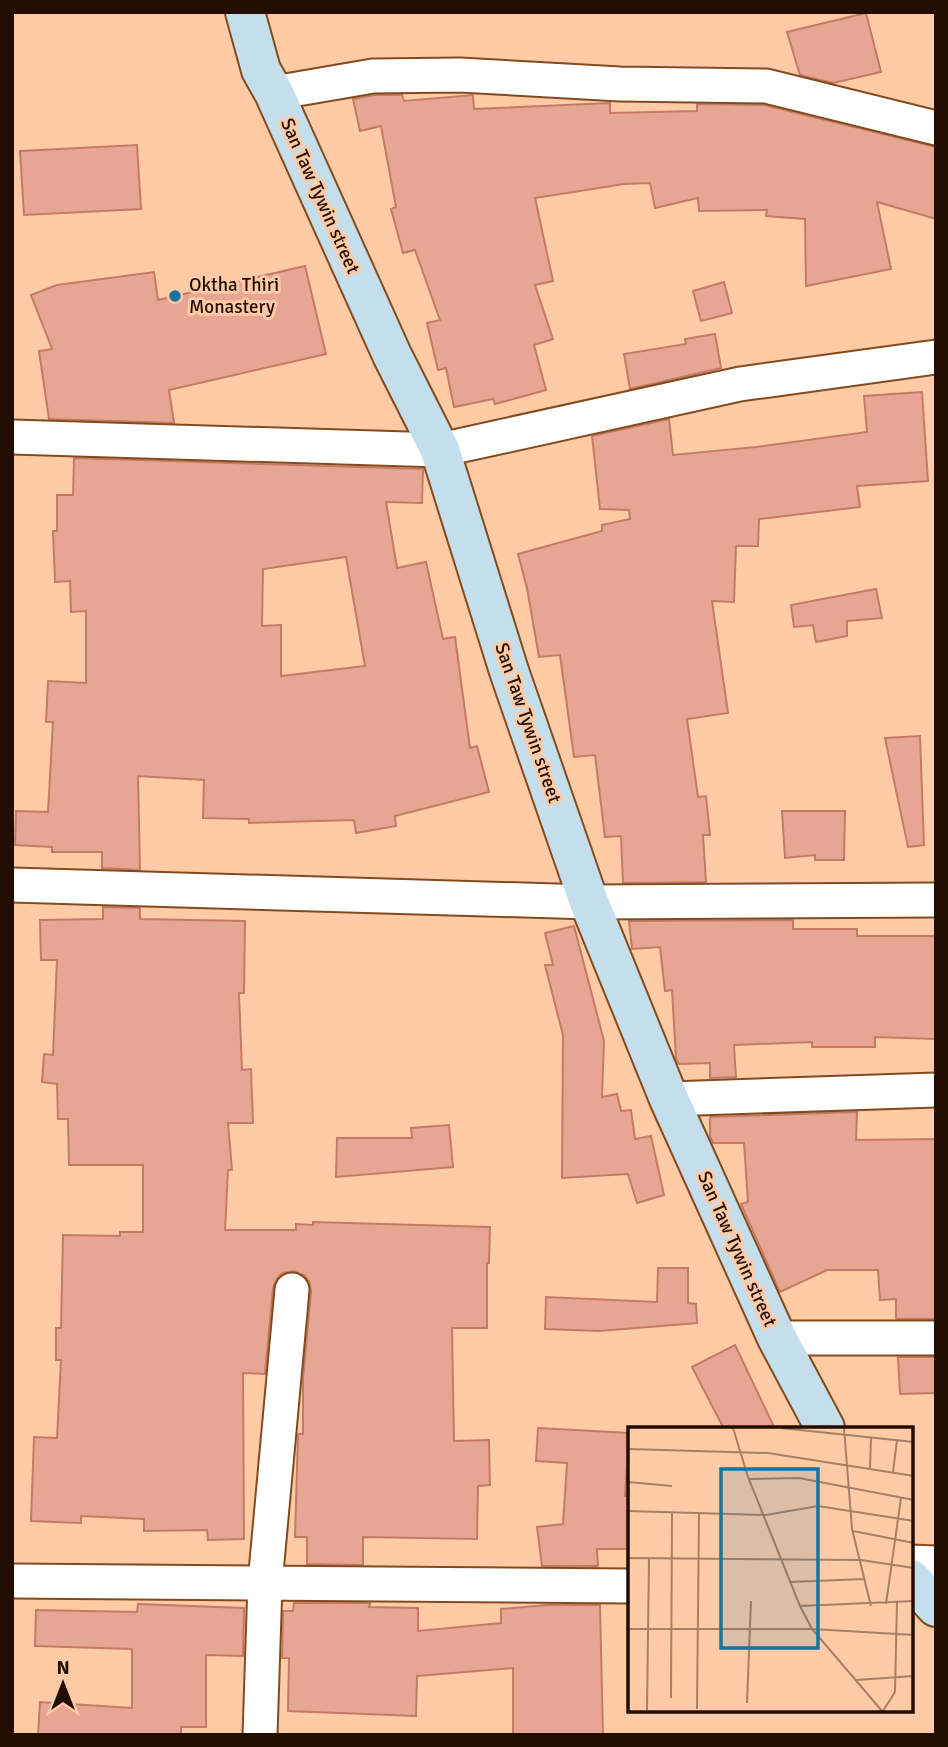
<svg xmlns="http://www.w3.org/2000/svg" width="948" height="1747" font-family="Signika,sans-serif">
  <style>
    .building { fill: #e7a693; stroke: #c37b66; stroke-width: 2; fill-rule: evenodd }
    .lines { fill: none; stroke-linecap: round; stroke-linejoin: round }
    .street-casing { stroke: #834b1d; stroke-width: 37 }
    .secondary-casing { stroke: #834b1d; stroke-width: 42 }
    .street { stroke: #fff; stroke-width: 33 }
    .secondary { stroke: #c4deec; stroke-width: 38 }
    .poi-dot { fill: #1574a2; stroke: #ffcba6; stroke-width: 2.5 }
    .labels { text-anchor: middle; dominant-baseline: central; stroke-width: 6; stroke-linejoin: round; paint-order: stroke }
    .street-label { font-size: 19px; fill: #230d00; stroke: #ffcba6 }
    .poi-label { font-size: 19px; fill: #230d00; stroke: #ffcba6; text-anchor: start }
    .inset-road { fill: none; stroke: #a77f64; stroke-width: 2 }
    .view { fill: #1574a2; fill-opacity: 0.15; stroke: #1574a2; stroke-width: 3.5 }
    .inset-edge { fill: none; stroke: #230d00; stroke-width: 3.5 }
  </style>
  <rect width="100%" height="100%" fill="#ffcba6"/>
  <!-- building -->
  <path class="building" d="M866 13 881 72 833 83 800 75 787 32Z
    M375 95H402L404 101 473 95 474 109 610 103V113L697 111V104L764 105 936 147V219L877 202 891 269 806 286 805 219 766 216 767 210 699 211 698 198 655 208 650 183 624 184 535 198 553 281 535 285 553 339 534 345 546 390 495 404 493 399 454 407 446 368 438 370 427 323 440 320 415 250 403 253 391 209 396 207 381 126 360 131 353 99Z
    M137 145 141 209 24 215 20 151Z
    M305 266 326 354 169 390 174 423 49 419 39 351 52 349 31 295 57 285 154 272 158 300Z
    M724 282 732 313 701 321 693 291Z
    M715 334 721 368 630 389 624 354 686 344 685 339Z
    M922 392 928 481 857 486 860 507 759 519 758 546H736L734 602 712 601 728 713 687 719 698 797 706 796 710 835H703L706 882 623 883 621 836 605 837 595 755 574 757 560 655 539 657 527 588 518 554 602 531V525L630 519 629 510 600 509 592 436 669 419 673 455 756 447 867 432 864 396Z
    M74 458 423 469 422 503 386 502 397 568 426 562 443 639 455 637 470 748 477 746 489 792 395 816 396 826 356 833 354 820 249 823V819L203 818 204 780 138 776 140 870 102 868V852H52V847L15 845 16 811 48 812 53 722H46L48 681 86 683V611L71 612 70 581 55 582 53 531H57V495H73ZM346 557 365 666 281 676V625L262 626 263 569Z
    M876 589 882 618 847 621V636L816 642 813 625 794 627 791 605Z
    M920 736 924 845 908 847 885 738Z
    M782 811H845L844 860H815V855L785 858Z
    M103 907 140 908V919L245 921 244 993H239L242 1070 251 1069 253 1123H228L232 1170H228L225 1230H296V1224L313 1225V1222L490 1227 489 1263H487V1328H452L454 1441 489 1440 490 1485 478 1486 477 1539 363 1537V1565L307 1564V1537H295L298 1434H303V1379L311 1291 309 1281 304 1275 293 1271 283 1273 277 1278 273 1288 265 1374 243 1373 244 1539 208 1540 207 1530 144 1531V1519L81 1516V1523L31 1521 34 1437 57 1438 61 1360H56V1328H61L63 1235 120 1236V1232H143V1165H69L68 1119H58L57 1084 42 1082 44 1054 53 1055 57 960H41L40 920 103 919Z
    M793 920V929H857V936H936V1039L875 1037V1047H812V1042L734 1045 736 1077 710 1078V1063L679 1064 676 1059 672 990 665 991 660 947 632 949 629 921Z
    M574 926 604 1041 602 1097 617 1094 621 1111 631 1110 635 1139 651 1136 664 1195 637 1203 628 1174 562 1178 563 1035 545 965H553L545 933Z
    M857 1112 856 1140 936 1139V1319H896V1299L880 1300 878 1270H827L780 1292 741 1204 748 1202 744 1143H713L710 1136V1117Z
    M449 1125 453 1167 336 1177 337 1138H412L411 1128Z
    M658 1268H688V1303L696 1304 697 1323 599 1331 545 1329 546 1297 657 1302Z
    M735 1345 775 1429H724L692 1367Z
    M898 1357H936V1393L900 1394Z
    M538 1428 629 1433 625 1496H629V1549H597L598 1566H542L537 1527 563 1524 567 1463 536 1461Z
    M294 1603H370L369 1607 418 1608V1631L501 1623V1609L547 1605H600L603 1735H513V1668L417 1676 416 1716 288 1711 289 1658H282L283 1611H293Z
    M138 1604 244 1608 243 1656 206 1655V1727H181V1735H38L40 1702 132 1708V1649L35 1646 36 1610 137 1612Z"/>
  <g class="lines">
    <!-- street casing -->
    <g class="street-casing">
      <path id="street" d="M274 93 373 76 460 75 620 84 766 86 936 128
        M12 437 440 450 740 384 936 357
        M12 885 589 902 936 900
        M669 1099 936 1090
        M777 1338H936
        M911 1562 936 1563
        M12 1581 629 1586
        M260 1735 265 1583 292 1290"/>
    </g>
    <!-- secondary casing -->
    <g class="secondary-casing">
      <path id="secondary" d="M245 12 261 70 274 93 392 355 440 450 509 671 589 902 669 1099 777 1338 825 1428
        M911 1579 936 1607"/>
    </g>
    <!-- street -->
    <use href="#street" class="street"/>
    <!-- secondary -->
    <use href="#secondary" class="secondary"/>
  </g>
  <!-- markers -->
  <circle class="poi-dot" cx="175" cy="296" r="7"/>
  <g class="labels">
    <!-- street labels -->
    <g class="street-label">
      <text transform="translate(320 196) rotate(66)">San Taw Tywin street</text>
      <text transform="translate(528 723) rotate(71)">San Taw Tywin street</text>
      <text transform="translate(737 1249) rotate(66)">San Taw Tywin street</text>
    </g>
    <!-- poi labels -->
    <g class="poi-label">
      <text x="189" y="285">Oktha Thiri<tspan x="189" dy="22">Monastery</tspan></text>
    </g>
  </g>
  <!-- overview -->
  <g transform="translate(628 1427)">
    <rect width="285" height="285" fill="#ffcba6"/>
    <path class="inset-road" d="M105 1 120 50 172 179 184 202 254 284M153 1 286 15M216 1 224 102 243 179M0 22 140 26 286 49M242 41 243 10M265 45 269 13M121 52 171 51 286 73M0 55 44 59M0 84 138 88 190 79 286 94M225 104 286 116M0 131 233 133 286 141M161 155 237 152M258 177 273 71M172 179 286 174M0 202H184L286 208M228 253 286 249M43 271 44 86M119 276 123 174M69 282 71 87M19 283 21 132M255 284 267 265 269 175"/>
    <path class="view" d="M93 42H190V221H93Z"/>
    <rect width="285" height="285" class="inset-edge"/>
  </g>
  <!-- border -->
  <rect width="948" height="1747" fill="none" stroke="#230d00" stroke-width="28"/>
  <!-- north arrow -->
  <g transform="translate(63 1684)" stroke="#ffcba6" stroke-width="5" paint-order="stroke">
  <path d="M0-5L12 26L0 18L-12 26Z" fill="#230d00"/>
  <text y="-10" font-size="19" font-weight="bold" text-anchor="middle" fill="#230d00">N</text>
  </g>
</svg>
